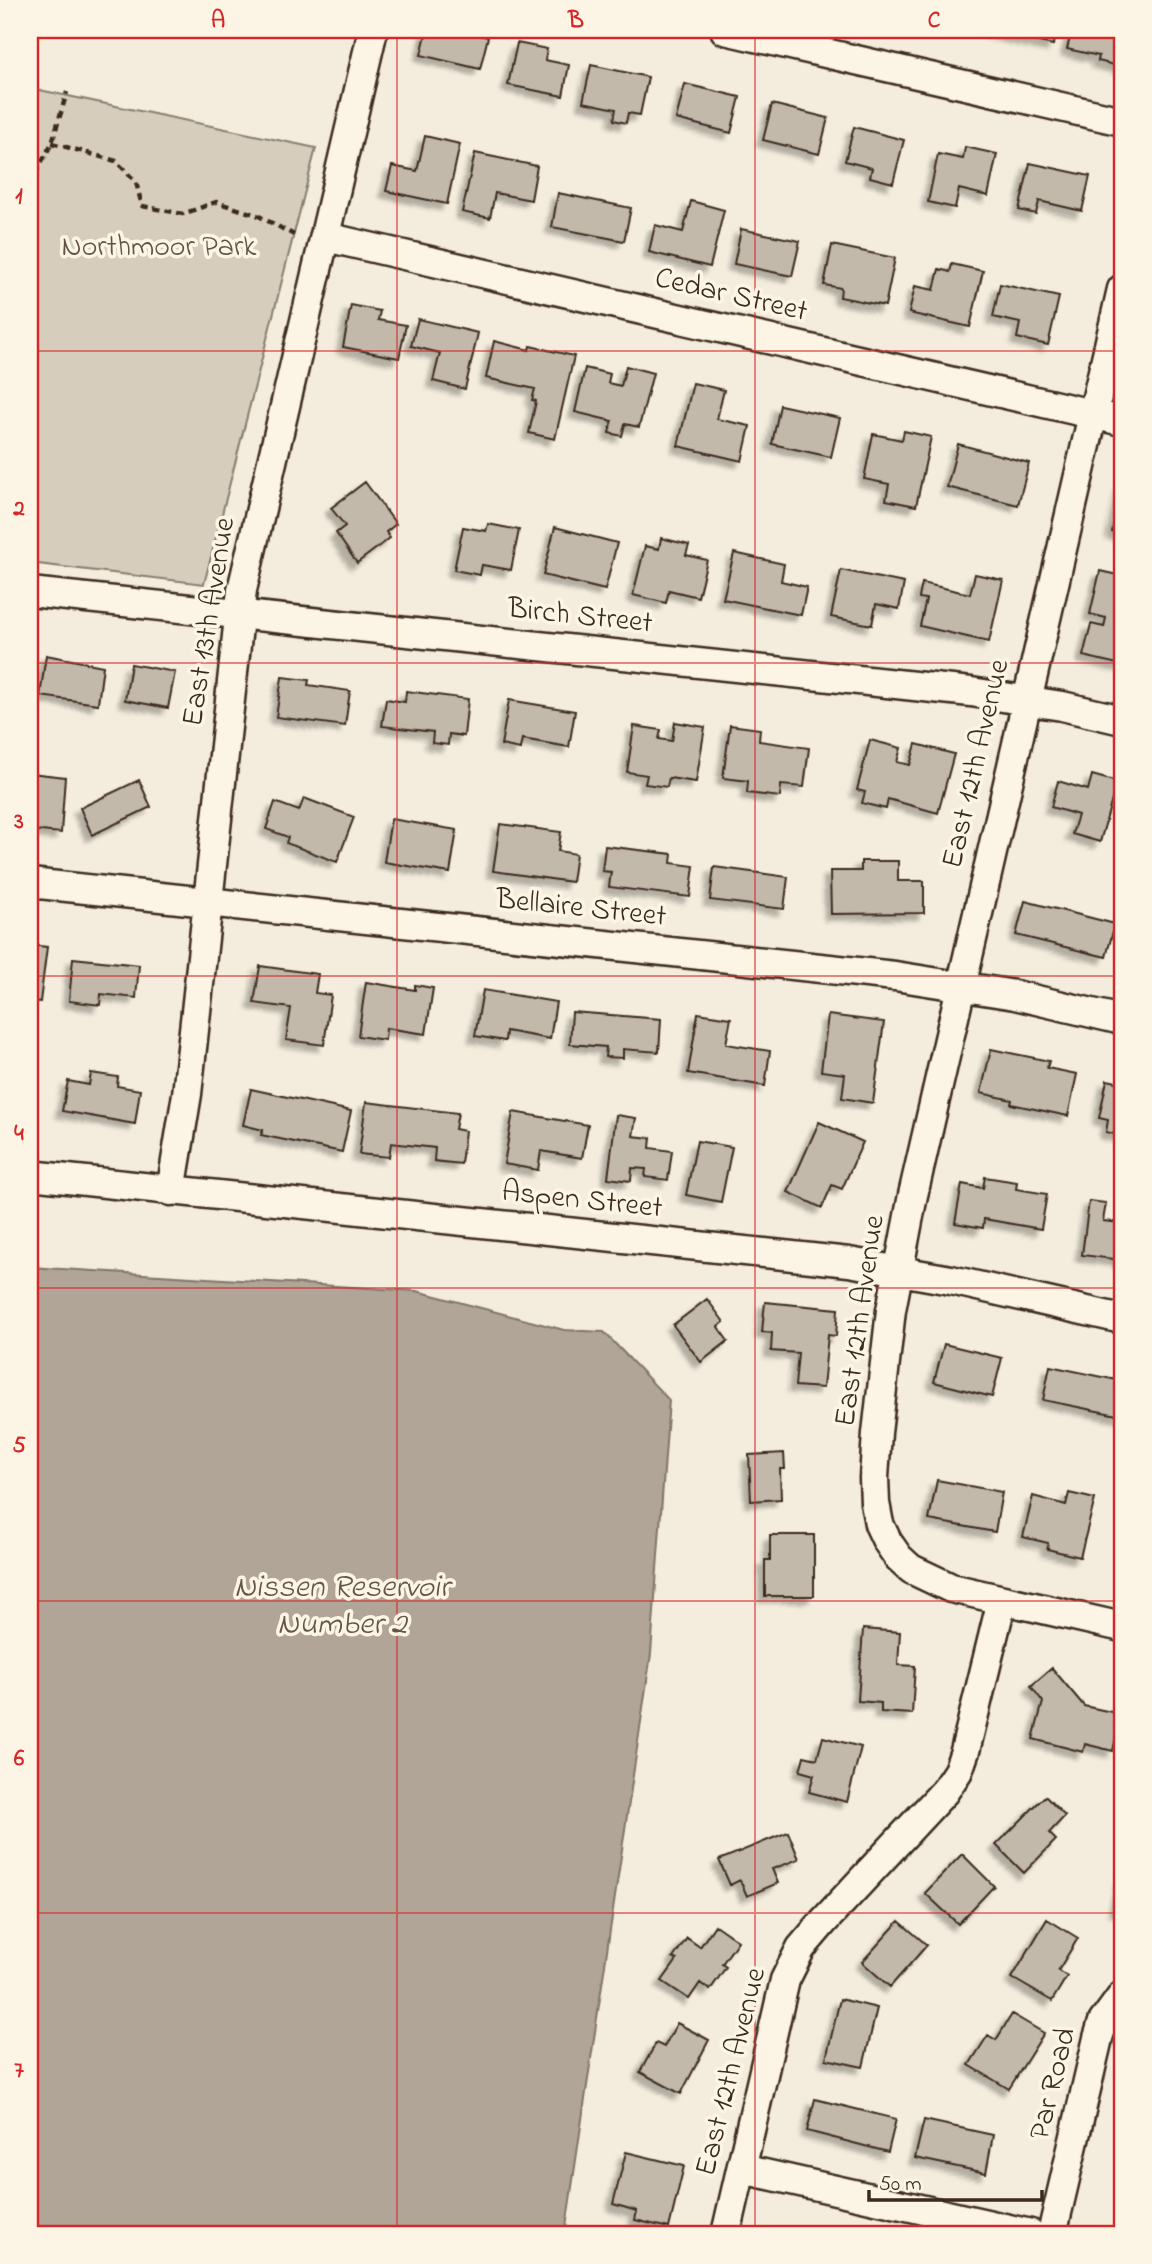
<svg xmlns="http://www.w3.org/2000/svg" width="1152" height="2264" font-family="'Indie Flower',sans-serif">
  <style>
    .green { fill: #d6cdbd; stroke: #887c6e; stroke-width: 2 }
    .water { fill: #b0a596; stroke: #817466; stroke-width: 2 }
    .building { fill: #c3b9aa; stroke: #3b2a1e; stroke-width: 2; filter: url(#shadow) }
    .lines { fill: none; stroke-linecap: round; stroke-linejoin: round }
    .street-casing { stroke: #3b2a1e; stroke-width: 33 }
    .path { stroke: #3b2a1e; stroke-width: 4.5; stroke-dasharray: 7 5; stroke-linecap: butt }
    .street { stroke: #fcf5e5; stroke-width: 28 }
    .grid { fill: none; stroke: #d62828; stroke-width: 2; stroke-opacity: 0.55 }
    .labels { text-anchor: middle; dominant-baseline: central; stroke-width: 7; stroke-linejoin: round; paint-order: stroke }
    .park-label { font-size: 30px; fill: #625346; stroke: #fcf5e5 }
    .street-label { font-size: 30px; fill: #3b2a1e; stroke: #fcf5e5 }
    .water-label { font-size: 32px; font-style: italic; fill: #645548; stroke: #fcf5e5 }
    .neatline { fill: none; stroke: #d62828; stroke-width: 2.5 }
    .grid-label { font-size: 23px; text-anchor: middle; font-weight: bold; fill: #d62828 }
  </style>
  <defs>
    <filter id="shadow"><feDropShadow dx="-6" dy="6" stdDeviation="2" flood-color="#0004"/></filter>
  </defs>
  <rect width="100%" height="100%" fill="#f4eddd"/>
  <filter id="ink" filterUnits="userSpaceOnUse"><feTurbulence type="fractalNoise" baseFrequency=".0143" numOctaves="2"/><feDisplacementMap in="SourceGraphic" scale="14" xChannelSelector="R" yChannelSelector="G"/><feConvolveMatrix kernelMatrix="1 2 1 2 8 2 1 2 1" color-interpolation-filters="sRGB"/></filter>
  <g filter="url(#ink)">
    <!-- green -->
    <path class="green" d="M30 88 316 148 204 584 30 563Z"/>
    <!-- water -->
    <path class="water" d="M30 1267 417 1291 564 1330 604 1332 669 1400 651 1654 565 2234H30Z"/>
    <!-- building -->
    <path class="building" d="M427 30H460L488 37 480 69 421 55Z
      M985 30H1056L1053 45Z
      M1072 30H1122V67L1098 61 1099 56 1067 49Z
      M517 43 547 49 545 60 569 65 563 96 508 85Z
      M591 65 648 77 640 115 628 113 626 123 614 120 616 109 583 102Z
      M685 84 740 97 731 133 676 119Z
      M772 104 828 118 819 154 763 140Z
      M854 127 904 140 893 183 870 177 872 168 845 161Z
      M425 136 460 144 447 204 386 191 392 166 417 171Z
      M965 147 997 154 988 196 959 189 955 208 928 202 938 154 963 159Z
      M475 153 537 166 531 200 495 193 490 218 462 212Z
      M1030 163 1090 176 1082 211 1039 201 1036 214 1019 210Z
      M558 193 631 208 624 241 552 227Z
      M691 201 724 210 710 267 649 252 655 225 683 232Z
      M741 229 800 241 792 276 734 264Z
      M832 245 895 258 885 306 840 297 841 288 824 285Z
      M952 264 983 271 970 327 909 313 915 286 934 290 939 269 950 272Z
      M1000 284 1059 297 1048 345 1017 338 1020 323 993 317Z
      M351 305 380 311 378 320 406 325 399 358 343 347Z
      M418 319 478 333 465 389 433 381 440 353 411 346Z
      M494 341 529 350 530 346 574 356 555 439 529 433 536 401 532 400 535 389 486 378Z
      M626 366 653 373 639 427 625 424 622 436 609 433 612 421 575 412 585 368 610 374 608 383 621 386Z
      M693 383 724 390 717 419 750 426 742 461 678 446Z
      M780 405 840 418 831 457 772 444Z
      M904 431 931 437 916 506 886 500 889 484 864 479 873 434 902 440Z
      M958 444 1029 463 1018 505 947 487Z
      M365 482 396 524 386 532 390 538 357 563 336 533 345 526 331 508Z
      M1122 484V534L1112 532Z
      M488 524 519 530 511 570 482 565 480 575 454 570 463 527 486 531Z
      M555 527 617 543 605 590 543 575Z
      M661 538 689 545 686 555 707 560 698 597 669 590 666 603 633 595 645 546 659 549Z
      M734 553 784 564 781 581 807 587 801 615 723 599Z
      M841 570 904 583 899 609 876 604 872 625 831 617Z
      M1100 571 1122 576V665L1083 656 1091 624 1104 627 1106 618 1090 614Z
      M975 574 1003 580 989 642 920 626 926 599 919 598 922 583 970 594Z
      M46 655 103 666 98 704 40 696Z
      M131 664 175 672 168 708 125 700Z
      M282 677 309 680 308 685 350 691 345 726 276 717Z
      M406 691 468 699 464 736 449 734 448 745 432 743 433 732 382 726 386 699 405 702Z
      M509 700 575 711 569 747 522 739 520 749 501 745Z
      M675 722 705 727 696 782 669 778 667 787 645 784 647 775 627 772 634 726 661 730 659 739 672 741Z
      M730 725 760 729 759 741 809 748 804 787 781 785 780 797 747 793 748 781 723 778Z
      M870 740 901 748 897 762 910 765 916 744 954 754 938 813 888 799 886 809 862 803 865 792 857 790Z
      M30 773 65 777 61 833 31 830 33 813H30Z
      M1092 775 1117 782 1100 842 1072 834 1078 815 1051 807 1058 781 1088 790Z
      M139 780 151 807 92 835 80 808Z
      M304 798 354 817 337 862 286 843 288 837 266 829 275 802 299 811Z
      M391 819 457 830 450 873 384 862Z
      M500 824 561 832 558 851 576 854 572 882 493 871Z
      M605 846 672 854 671 863 694 866 690 897 609 887 611 872 602 871Z
      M861 861H898V881H924V913L831 914 830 871H861Z
      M714 867 788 877 784 909 710 900Z
      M1025 901 1115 924 1106 957 1016 935Z
      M30 945 47 947 40 1002 30 1001Z
      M73 958 139 965 136 998 101 994 100 1005 69 1001Z
      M260 966 318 974 315 993 331 995 324 1045 286 1040 291 1008 254 1003Z
      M366 982 415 990V985L433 988 426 1034 386 1028 385 1040 358 1036Z
      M483 990 556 1002 550 1039 506 1031 505 1041 475 1036Z
      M572 1012 661 1019 659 1052 623 1049V1058L605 1057 606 1047 570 1044Z
      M698 1013 731 1018 726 1044 770 1051 765 1086 688 1073Z
      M828 1015 884 1022 873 1103 842 1098 845 1074 821 1071Z
      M991 1049 1049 1061 1047 1068 1077 1074 1068 1116 1011 1104 1012 1100 981 1093Z
      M91 1073 118 1077 117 1086 140 1090 135 1124 62 1111 68 1081 89 1085Z
      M1107 1080 1122 1083V1136L1106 1132 1108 1120 1099 1118Z
      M251 1089 351 1111 342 1152 261 1135 263 1130 243 1125Z
      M366 1102 458 1113 455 1129 465 1131 461 1164 434 1161 435 1148 391 1143 389 1157 359 1154Z
      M513 1112 588 1125 582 1158 541 1151 538 1170 504 1164Z
      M616 1115 636 1118 633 1136 651 1138 650 1148 672 1151 668 1180 645 1177 646 1169 632 1168 631 1181 608 1178Z
      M819 1122 863 1142 842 1189 832 1185 822 1208 788 1192Z
      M697 1141 732 1147 721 1202 686 1195Z
      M985 1177 1017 1182 1016 1189 1047 1194 1041 1229 984 1219 983 1228 955 1223 962 1184 983 1188Z
      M1089 1201 1106 1203 1103 1221 1122 1223V1260L1082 1255Z
      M707 1299 724 1322 718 1327 728 1341 701 1362 673 1325Z
      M765 1302 838 1309 836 1336 828 1335 823 1388 795 1386 798 1353 771 1351 772 1333 762 1332Z
      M944 1344 1002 1358 992 1397 934 1382Z
      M1050 1366 1122 1381V1416L1043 1400Z
      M784 1453 785 1469H780L781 1499 751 1501 749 1455Z
      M937 1480 1002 1492 995 1532 929 1520Z
      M1069 1493 1095 1499 1080 1557 1047 1549 1048 1543 1023 1537 1033 1496 1066 1505Z
      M770 1535H814V1596H765V1560H770Z
      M863 1629 900 1632 898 1665 915 1666 912 1714 881 1712V1703L858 1701Z
      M1052 1668 1084 1706 1121 1714 1113 1751 1085 1744 1083 1752 1033 1739 1043 1702 1031 1686Z
      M823 1737 861 1747 847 1802 809 1792 814 1775 800 1771 804 1756 817 1759Z
      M1045 1796 1065 1816 1049 1833 1056 1840 1024 1873 996 1845Z
      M788 1832 799 1859 772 1869 778 1883 747 1896 740 1880 730 1885 719 1860Z
      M962 1854 994 1886 958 1924 925 1893Z
      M1122 1876V1911L1115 1909Z
      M1047 1919 1078 1938 1058 1971 1067 1976 1052 2001 1012 1978Z
      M899 1921 927 1945 890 1987 862 1962Z
      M715 1925 738 1941 722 1964 726 1967 710 1990 700 1983 689 1999 662 1981 677 1960 673 1958 687 1938 700 1947Z
      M840 1999 877 2008 863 2067 826 2059Z
      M1012 2014 1044 2033 1009 2089 969 2065 988 2035 996 2040Z
      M677 2023 709 2040 681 2094 640 2072 656 2043 664 2047Z
      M815 2099 896 2119 888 2152 807 2131Z
      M924 2120 993 2135 986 2173 915 2158Z
      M626 2152 684 2166 669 2228 635 2220 637 2211 613 2204Z"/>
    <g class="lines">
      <!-- street casing -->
      <g class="street-casing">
        <path id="street" d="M725 30 1122 121
          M326 237 1122 421
          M1122 289 913 1195 891 1310 877 1433 874 1478 875 1503 879 1524 887 1541 898 1557 911 1569 951 1588 1122 1627
          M30 592 971 692 1062 706 1122 720
          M30 883 895 976 1015 995 1122 1020
          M30 1175 849 1262 951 1280 1122 1319
          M171 1191 187 1094 242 590 373 30
          M742 2169 1031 2234
          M726 2234 785 1980 801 1948 824 1921 944 1792 958 1771 965 1751 1002 1600
          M1052 2234 1098 2038 1103 2022 1122 1996"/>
      </g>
      <!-- path -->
      <path class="path" d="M52 143 116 161 136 182 142 206 183 214 216 202 257 215 294 235
        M30 183 52 143 67 92"/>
      <!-- street -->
      <use href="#street" class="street"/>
    </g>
  </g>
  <!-- grid -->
  <path class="grid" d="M397 30V2234M755 30V2234M30 351H1122M30 663H1122M30 976H1122M30 1288H1122M30 1601H1122M30 1913H1122"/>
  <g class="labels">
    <!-- park labels -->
    <g class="park-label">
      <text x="159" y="248">Northmoor Park</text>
    </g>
    <!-- street labels -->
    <g class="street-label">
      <text transform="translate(731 296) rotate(13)">Cedar Street</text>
      <text transform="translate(580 617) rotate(6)">Birch Street</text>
      <text transform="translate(210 622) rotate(-81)">East 13th Avenue</text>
      <text transform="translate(977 764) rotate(-77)">East 12th Avenue</text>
      <text transform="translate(581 909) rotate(6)">Bellaire Street</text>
      <text transform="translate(582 1201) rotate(6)">Aspen Street</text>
      <text transform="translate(861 1321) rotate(-82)">East 12th Avenue</text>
      <text transform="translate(732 2072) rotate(-76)">East 12th Avenue</text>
      <text transform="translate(1054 2084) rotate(-76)">Par Road</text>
    </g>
    <!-- water labels -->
    <g class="water-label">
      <text x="342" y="1588">Nissen Reservoir<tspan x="342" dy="37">Number 2</tspan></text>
    </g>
  </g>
  <!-- margin -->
  <rect width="1152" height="2264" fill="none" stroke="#fcf5e5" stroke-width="77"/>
  <!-- scale -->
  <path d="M869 2190v10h173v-10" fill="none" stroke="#3b2a1e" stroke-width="3.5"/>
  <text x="879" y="2190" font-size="21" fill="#3b2a1e" stroke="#fcf5e5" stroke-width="5" paint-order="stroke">50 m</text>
  <rect x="38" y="38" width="1076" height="2188" class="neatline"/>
  <g class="grid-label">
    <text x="218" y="27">A</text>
    <text x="576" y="27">B</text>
    <text x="934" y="27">C</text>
    <text x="19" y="203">1</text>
    <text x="19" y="515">2</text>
    <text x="19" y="828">3</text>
    <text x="19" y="1140">4</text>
    <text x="19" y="1452">5</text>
    <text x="19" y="1765">6</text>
    <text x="19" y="2077">7</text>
  </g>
</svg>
